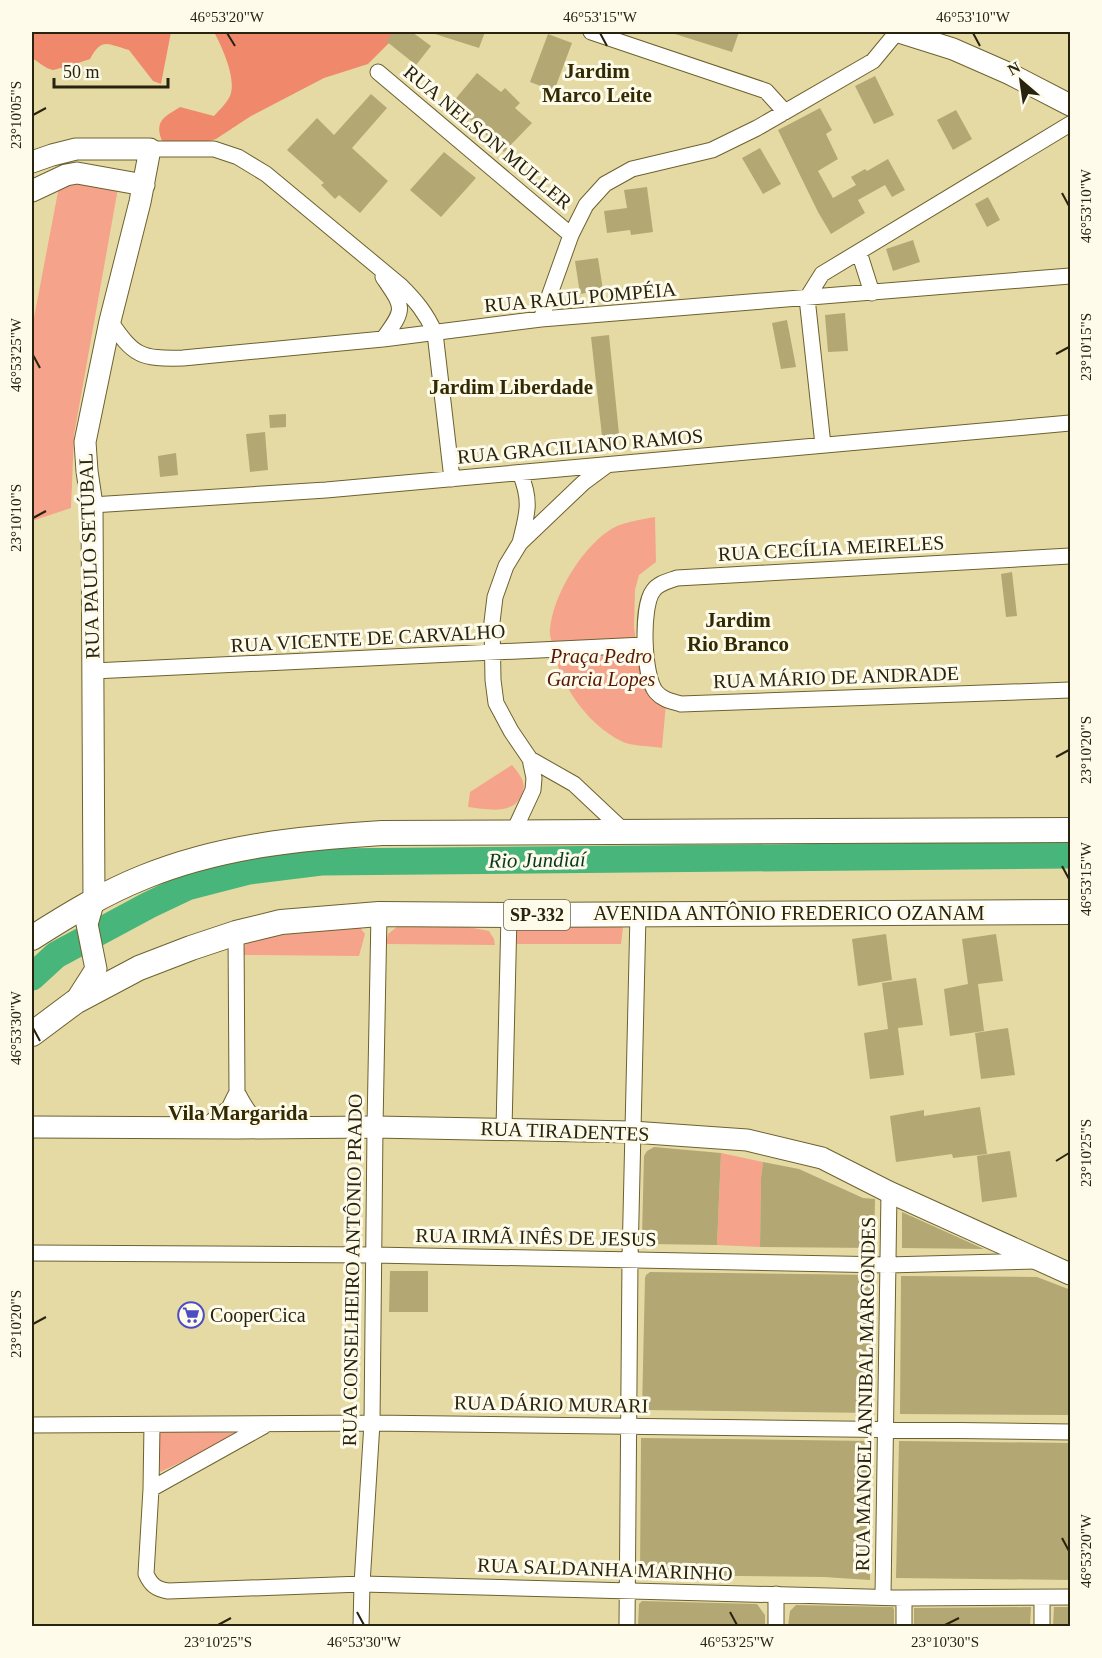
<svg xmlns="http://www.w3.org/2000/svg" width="1102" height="1658" font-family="Georgia,serif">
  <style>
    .green { fill: #f6a38b }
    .forest { fill: #f0896c }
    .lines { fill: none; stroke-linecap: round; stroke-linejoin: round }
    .river { stroke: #48b57a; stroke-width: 27 }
    .building { fill: #b3a773 }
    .street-casing { stroke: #6d612f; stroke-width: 17 }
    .secondary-casing { stroke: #6d612f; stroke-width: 23 }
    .primary-casing { stroke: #6d612f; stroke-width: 26 }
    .street { stroke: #fff; stroke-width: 15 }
    .secondary { stroke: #fff; stroke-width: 21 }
    .primary { stroke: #fff; stroke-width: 24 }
    .ticks { fill: none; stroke: #28230e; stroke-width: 2 }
    .labels { text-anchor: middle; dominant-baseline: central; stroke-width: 6; stroke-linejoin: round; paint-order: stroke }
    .shield { fill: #fefbeb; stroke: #686450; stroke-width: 1.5 }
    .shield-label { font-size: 18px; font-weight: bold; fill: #28230e }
    .street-label { font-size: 20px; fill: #28230e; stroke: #fefbeb }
    .park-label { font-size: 20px; font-style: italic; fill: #571704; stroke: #fefbeb }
    .poi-label { font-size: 20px; fill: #28230e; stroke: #fefbeb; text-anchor: start }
    .neighbourhood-label { font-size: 21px; font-weight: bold; fill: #322a02; stroke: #fefbeb }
    .water-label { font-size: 21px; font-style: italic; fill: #083820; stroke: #fefbeb }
    .neatline { fill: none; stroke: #28230e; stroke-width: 2 }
    .ticks-label { font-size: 15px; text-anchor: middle; fill: #28230e }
  </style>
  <rect width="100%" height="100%" fill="#e6daa4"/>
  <!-- green -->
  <path class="green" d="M61 176 120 177 74 435 71 508 32 521V328Z
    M655 517 656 562 639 575 635 590 634 627 640 670 666 703 662 748C651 746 630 746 621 741 586 723 560 685 553 647 552 642 549 635 550 629 553 596 580 551 607 532 620 522 639 520 655 517Z
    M512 765C520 775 527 782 522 794 514 816 486 809 468 807L470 792Z
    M615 923 623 927 621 944H517V931L523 925Z
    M359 926 365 934 359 956 242 955 246 943 251 937Z
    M397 927H468L489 931 494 939 495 945 386 944 388 934Z
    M721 1153 763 1162 761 1178 760 1247 717 1245Z
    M160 1430 236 1433 196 1455 160 1472Z"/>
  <!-- forest -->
  <path class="forest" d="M32 32H171L161 84 153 81 129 50C107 44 102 37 90 59 85 61 55 70 53 70 46 69 37 61 32 58Z
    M214 32H400L368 64 324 78 251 116 216 139 195 145 172 146 162 141C154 121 164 117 180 107L214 116C219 110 227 103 230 96 237 79 222 47 214 32Z"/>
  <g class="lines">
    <!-- river -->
    <path class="river" d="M32 977 56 955 149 905 187 887 249 871 321 862 1070 855"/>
  </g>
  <!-- building -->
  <path class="building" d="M394 32H412L431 46 416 65 386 41Z
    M435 32H485L479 48 435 34Z
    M675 32H739L732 52 675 34Z
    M548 34 572 43 554 91 530 82Z
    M477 73 501 92 505 88 520 103 515 108 532 123 504 152 470 119 466 123 448 108Z
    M875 76 894 115 874 124 855 86Z
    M371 94 387 108 352 148 388 181 360 213 339 195 335 199 321 185 324 183 287 150 317 118 334 135Z
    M820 108 832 130 826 134 838 159 818 171 833 198 856 185 851 177 865 169 867 171 888 159 905 190 892 197 885 185 858 200 865 213 831 234 818 212 778 130Z
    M956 110 972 139 953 150 937 120Z
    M760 148 781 184 763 194 742 158Z
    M444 152 476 178 441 217 410 190Z
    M647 187 653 232 631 235 630 230 607 233 604 211 627 208 624 190Z
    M988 197 1000 220 987 227 975 204Z
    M913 240 920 262 893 271 886 249Z
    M598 258 603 290 580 294 575 261Z
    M845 313 848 351 828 352 825 315Z
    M787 320 796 367 781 369 772 323Z
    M609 335 619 434 602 436 591 337Z
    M286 414V427L270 428 269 415Z
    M265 432 268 470 250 472 246 434Z
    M176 453 178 475 160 477 158 456Z
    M1012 572 1017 616 1006 617 1001 574Z
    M886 934 892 980 858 986 852 939Z
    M996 934 1003 981 978 984 984 1031 950 1036 944 989 968 984 962 939Z
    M916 978 923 1025 898 1028 904 1075 870 1079 864 1033 888 1029 882 983Z
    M1008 1028 1015 1075 981 1079 975 1033Z
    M980 1107 987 1154 953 1158 952 1154 896 1162 890 1116 924 1110V1116Z
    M654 1147 721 1153 717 1245 648 1244 644 1242 642 1236 644 1156 647 1151Z
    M1010 1151 1017 1197 982 1202 977 1156Z
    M763 1162 799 1169 863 1198 875 1199 874 1248 760 1247 761 1178Z
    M902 1212 984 1249 902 1248Z
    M390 1271H428V1312H389Z
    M650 1272 874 1275 872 1413 642 1410 645 1278 646 1275Z
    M901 1276 1037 1277 1071 1290V1415L900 1414Z
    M641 1438 870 1441V1580L824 1577 640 1575Z
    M899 1441 1071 1443V1580L896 1578Z
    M642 1601 757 1604 765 1615V1626H638L639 1604Z
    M796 1605 893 1607 894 1610V1626H788L790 1611Z
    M1031 1607 1030 1626H914V1608Z
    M1054 1607H1071V1626H1053Z"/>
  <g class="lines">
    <!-- street casing -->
    <g class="street-casing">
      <path id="street" d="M591 32 766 91 785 112
        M378 72 571 235
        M150 149H214L238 157 266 174 401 286C416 301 426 313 435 333L452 479
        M859 252 872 293
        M383 277C404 308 406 308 383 339
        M541 319 571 235 586 205 605 184 632 169 712 150 757 128 873 61 897 32
        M110 321C134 356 140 359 183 358L383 339 541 319 1070 276
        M823 445 807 298 822 274 1070 124
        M606 466 583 483 520 543 506 566 495 597 492 622 493 680 496 703 511 731 530 759 574 784 625 832
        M520 473C532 502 527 514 520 543
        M92 505 326 490 1070 423
        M1070 556 677 578C669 581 658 583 653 591 641 607 643 676 656 692 663 700 671 701 681 704L1070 690
        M93 671 644 645
        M513 833 533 790 534 778 530 759
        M237 1092C249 1115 249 1115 273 1126
        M203 1128 229 1108 237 1092 236 933
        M504 1129 509 915
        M32 1253 373 1255 888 1265 1036 1261
        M32 1425 372 1423 1070 1432
        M152 1425 151 1489 146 1574C151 1585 156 1589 168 1591L362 1584 904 1598 1070 1597
        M151 1489 264 1426
        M883 1596 889 1192
        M361 1626 362 1584 372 1423 375 1127 379 914
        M627 1626 630 1259 638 914
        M776 1626V1594
        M904 1626V1598
        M1042 1626V1598"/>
    </g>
    <!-- secondary casing -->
    <g class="secondary-casing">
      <path id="secondary" d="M899 32 953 49 1010 74 1070 105
        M32 162 52 155 76 149H150L140 202 110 321 85 442 87 471 92 505 94 900 87 924 96 969 75 1002
        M32 191 66 175 77 173 144 185
        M32 1127 238 1128 375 1127 632 1132 747 1140 822 1158 889 1192 1070 1274"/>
    </g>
    <!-- primary casing -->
    <g class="primary-casing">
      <path id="primary" d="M32 938C68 915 104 893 144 877 220 846 301 838 382 833L1070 830
        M32 1034 75 1002 139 968 191 948 236 933 281 922 379 914 509 915 1070 912"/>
    </g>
    <!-- street -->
    <use href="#street" class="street"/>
    <!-- secondary -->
    <use href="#secondary" class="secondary"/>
    <!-- primary -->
    <use href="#primary" class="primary"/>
  </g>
  <!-- ticks -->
  <path class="ticks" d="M227 33 235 46M600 33 607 46M973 33 980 46M33 115 46 108M1062 193 1069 206M1056 354 1069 347M33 355 40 368M33 518 46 511M1056 757 1069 750M1062 866 1069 879M33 1028 40 1041M1056 1161 1069 1153M33 1324 46 1317M1062 1538 1069 1551M357 1612 364 1625M730 1612 737 1625M218 1625 231 1618M945 1625 959 1618"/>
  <!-- icons -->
  <defs>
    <g id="supermarket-ring" transform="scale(1.35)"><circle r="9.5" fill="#fefbeb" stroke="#4b4dc3" stroke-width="1.5"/><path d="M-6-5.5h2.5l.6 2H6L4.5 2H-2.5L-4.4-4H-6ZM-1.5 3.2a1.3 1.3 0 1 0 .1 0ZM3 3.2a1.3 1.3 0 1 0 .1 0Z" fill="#4b4dc3"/></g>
  </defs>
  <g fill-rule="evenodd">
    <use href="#supermarket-ring" x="191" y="1315"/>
  </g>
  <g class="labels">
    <!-- shield labels -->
    <rect class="shield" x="504" y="900" width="66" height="30" rx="4.5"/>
    <g class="shield-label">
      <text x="537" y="915">SP-332</text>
    </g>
    <!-- street labels -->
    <g class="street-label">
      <text transform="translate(488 137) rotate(40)">RUA NELSON MULLER</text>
      <text transform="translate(580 297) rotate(-5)">RUA RAUL POMPÉIA</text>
      <text transform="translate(580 446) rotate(-5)">RUA GRACILIANO RAMOS</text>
      <text transform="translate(831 548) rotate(-3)">RUA CECÍLIA MEIRELES</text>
      <text transform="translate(89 556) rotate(-92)">RUA PAULO SETÚBAL</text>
      <text transform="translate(368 638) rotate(-3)">RUA VICENTE DE CARVALHO</text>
      <text transform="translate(836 677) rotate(-2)">RUA MÁRIO DE ANDRADE</text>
      <text x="789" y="913">AVENIDA ANTÔNIO FREDERICO OZANAM</text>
      <text transform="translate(565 1131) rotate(2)">RUA TIRADENTES</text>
      <text transform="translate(536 1237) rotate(1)">RUA IRMÃ INÊS DE JESUS</text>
      <text transform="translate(352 1270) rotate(-89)">RUA CONSELHEIRO ANTÔNIO PRADO</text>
      <text transform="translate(865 1394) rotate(-89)">RUA MANOEL ANNIBAL MARCONDES</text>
      <text transform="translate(551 1404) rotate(1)">RUA DÁRIO MURARI</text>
      <text transform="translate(605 1569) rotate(2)">RUA SALDANHA MARINHO</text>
    </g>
    <!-- park labels -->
    <g class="park-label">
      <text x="601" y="656">Praça Pedro<tspan x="601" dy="23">Garcia Lopes</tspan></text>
    </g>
    <!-- poi labels -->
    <g class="poi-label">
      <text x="210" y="1315">CooperCica</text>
    </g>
    <!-- neighbourhood labels -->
    <g class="neighbourhood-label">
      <text x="597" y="71">Jardim<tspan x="597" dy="24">Marco Leite</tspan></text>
      <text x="511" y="387">Jardim Liberdade</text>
      <text x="738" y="620">Jardim<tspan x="738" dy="24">Rio Branco</tspan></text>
      <text x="238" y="1113">Vila Margarida</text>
    </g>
    <!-- water labels -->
    <g class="water-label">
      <text transform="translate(537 860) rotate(-1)">Rio Jundiaí</text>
    </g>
  </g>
  <!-- border -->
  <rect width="1102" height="1658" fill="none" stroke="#fefbeb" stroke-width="66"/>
  <!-- north arrow -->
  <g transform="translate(1021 81) rotate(331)" stroke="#fefbeb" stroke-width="4.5" paint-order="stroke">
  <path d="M0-4.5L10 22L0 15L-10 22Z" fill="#28230e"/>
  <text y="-9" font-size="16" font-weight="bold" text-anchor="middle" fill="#28230e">N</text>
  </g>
  <!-- scale -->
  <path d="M54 78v9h114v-9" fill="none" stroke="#28230e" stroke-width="3"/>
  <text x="63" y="78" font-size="18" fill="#28230e" stroke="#fefbeb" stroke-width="4.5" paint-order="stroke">50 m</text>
  <rect x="33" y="33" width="1036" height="1592" class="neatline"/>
  <g class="ticks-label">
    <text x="227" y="22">46°53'20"W</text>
    <text x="600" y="22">46°53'15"W</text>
    <text x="973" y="22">46°53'10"W</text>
    <text transform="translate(16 115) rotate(-90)" y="5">23°10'05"S</text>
    <text transform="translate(1086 206) rotate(-90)" y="5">46°53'10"W</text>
    <text transform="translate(1086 347) rotate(-90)" y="5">23°10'15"S</text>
    <text transform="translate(16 355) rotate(-90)" y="5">46°53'25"W</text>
    <text transform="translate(16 518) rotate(-90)" y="5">23°10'10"S</text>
    <text transform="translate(1086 750) rotate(-90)" y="5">23°10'20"S</text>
    <text transform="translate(1086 879) rotate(-90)" y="5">46°53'15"W</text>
    <text transform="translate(16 1028) rotate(-90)" y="5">46°53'30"W</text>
    <text transform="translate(1086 1153) rotate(-90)" y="5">23°10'25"S</text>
    <text transform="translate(16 1324) rotate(-90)" y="5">23°10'20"S</text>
    <text transform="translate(1086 1551) rotate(-90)" y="5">46°53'20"W</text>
    <text x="218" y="1647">23°10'25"S</text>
    <text x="364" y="1647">46°53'30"W</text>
    <text x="737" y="1647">46°53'25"W</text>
    <text x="945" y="1647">23°10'30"S</text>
  </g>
</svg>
